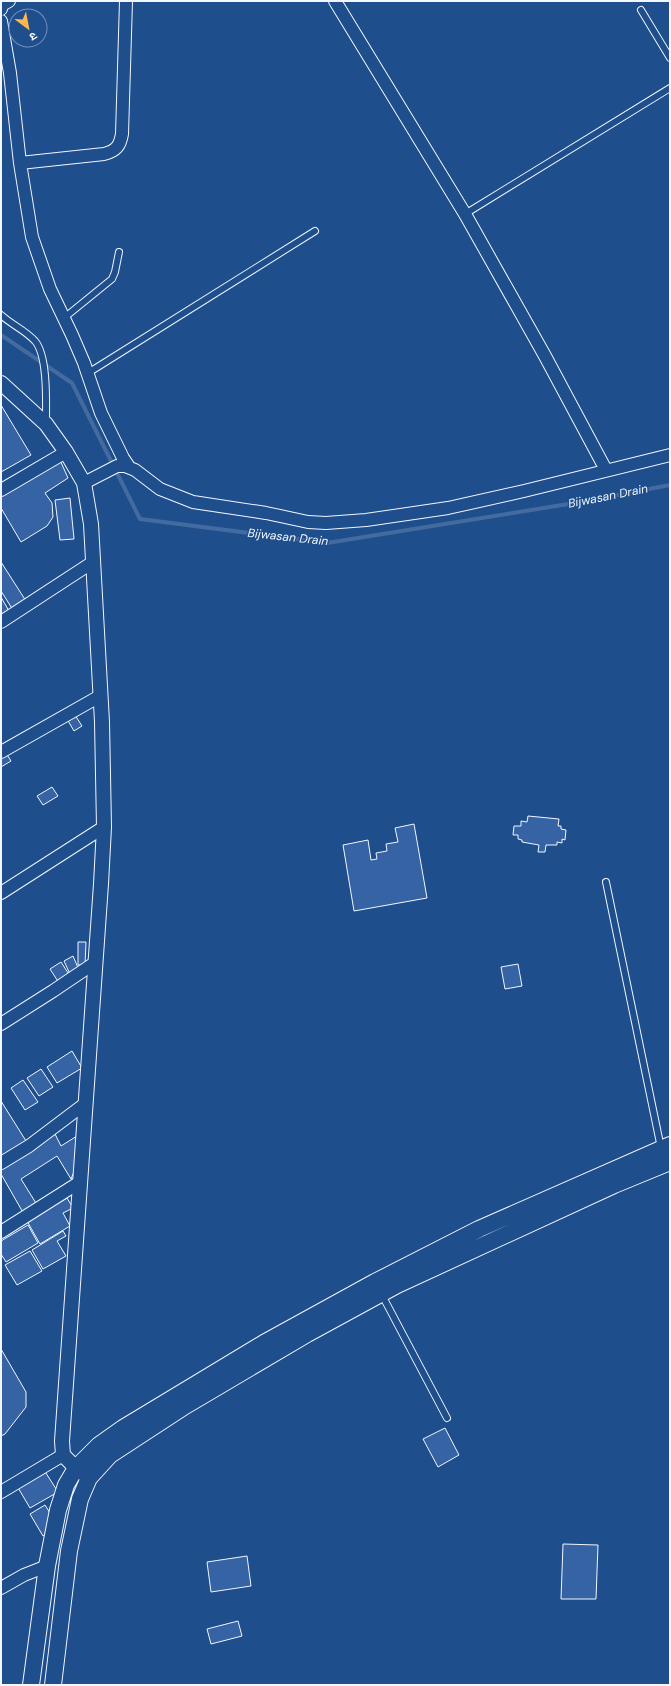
<svg xmlns="http://www.w3.org/2000/svg" width="671" height="1686" font-family="'DM Sans','Noto Sans Devanagari',sans-serif">
  <style>
    .lines { fill: none; stroke-linecap: round; stroke-linejoin: round }
    .stream { stroke: #446ba0; stroke-width: 4 }
    .building { fill: #3563a3; stroke: #f2f6ff }
    .service-casing { stroke: #f2f6ff; stroke-width: 8 }
    .minor-casing { stroke: #f2f6ff; stroke-width: 14 }
    .tertiary-casing { stroke: #f2f6ff; stroke-width: 16 }
    .secondary-casing { stroke: #f2f6ff; stroke-width: 18 }
    .service { stroke: #1f4e8c; stroke-width: 6 }
    .minor { stroke: #1f4e8c; stroke-width: 12 }
    .tertiary { stroke: #1f4e8c; stroke-width: 14 }
    .secondary { stroke: #1f4e8c; stroke-width: 16 }
    .labels { text-anchor: middle; dominant-baseline: central; stroke-width: 3; stroke-linejoin: round; paint-order: stroke }
    .water-label { font-size: 12px; font-style: italic; fill: #f2f6ff; stroke: #1f4e8c }
  </style>
  <rect width="100%" height="100%" fill="#1f4e8c"/>
  <g class="lines">
    <!-- stream -->
    <path class="stream" d="M1 335 72 383 140 519 327 543 581 502 670 485"/>
  </g>
  <!-- building -->
  <path class="building" d="M1 405 31 455 1 472Z
    M60 460 68 478 45 493 52 503 53 517 47 526 21 542 1 508V495Z
    M70 498 74 539 60 540 55 500Z
    M1 562 26 601 13 610 1 591Z
    M1 597 9 611 1 616Z
    M75 715 82 726 74 731 67 719Z
    M6 753 11 761 1 767V756Z
    M52 787 58 796 43 805 37 796Z
    M528 816 559 819 558 826H561V829L566 830 565 840 562 839V843L557 842V845H546L545 852H538L539 845 522 842V840L518 839V835H513L514 826H521V821L527 822Z
    M414 824 427 898 354 911 343 845 368 840 371 860 377 859 376 853 387 851 386 844 398 842 395 828Z
    M78 942H86L85 965H78Z
    M73 956 79 970 70 974 64 961Z
    M61 962 70 976 59 983 50 969Z
    M518 964 522 986 505 989 501 967Z
    M72 1051 82 1068 57 1083 47 1067Z
    M41 1069 53 1087 39 1096 27 1078Z
    M23 1080 38 1102 25 1110 11 1088Z
    M1 1101 26 1141 1 1157Z
    M55 1134 61 1146 77 1136 76 1167 71 1179 57 1156 21 1179 39 1208 25 1216 1 1174V1167Z
    M67 1198 73 1208 63 1213 70 1226 40 1244 27 1221Z
    M28 1225 38 1243 6 1262 1 1254V1241Z
    M63 1231 66 1236 57 1241 66 1256 43 1269 32 1250Z
    M30 1251 42 1271 17 1285 5 1265Z
    M1 1349 26 1392V1407L5 1434 1 1436Z
    M445 1428 459 1455 438 1467 423 1439Z
    M44 1470 58 1492 30 1508 17 1486Z
    M45 1505 55 1521 51 1531 43 1536 30 1514Z
    M563 1544 598 1545 596 1599H561Z
    M247 1556 251 1586 211 1592 207 1562Z
    M238 1621 242 1636 211 1644 207 1629Z"/>
  <g class="lines">
    <!-- service casing -->
    <g class="service-casing">
      <path id="service" d="M641 10 670 58
        M465 214 670 88
        M1 315C12 325 25 330 35 341 48 356 46 403 46 422
        M64 318 112 279 115 272 119 252
        M88 373 315 231
        M606 882 661 1148
        M382 1295 447 1418"/>
    </g>
    <!-- minor casing -->
    <g class="minor-casing">
      <path id="minor" d="M335 1 465 214 545 356 606 470
        M1 9 2 5 9 1
        M1 21 10 73 20 163 32 237 50 289 72 335 84 363 101 413 123 458 129 467
        M20 163 104 154C116 151 120 146 122 134L126 1
        M84 483 117 466H125L135 470 160 489 193 502 266 513 308 522 326 523 366 520 448 508 524 491 670 455
        M1 490 66 452
        M1 622 93 562
        M1 752 100 696
        M1 893 104 827
        M1 1024 53 991 96 962
        M1 1163 29 1146 86 1103
        M1 1232 80 1182
        M1 1492 63 1455
        M1 1588 24 1575 47 1566"/>
    </g>
    <!-- tertiary casing -->
    <g class="tertiary-casing">
      <path id="tertiary" d="M1 383 46 424 66 452 84 483 91 524 102 722 104 827 101 884 62 1441 63 1455 76 1468 89 1478"/>
    </g>
    <!-- secondary casing -->
    <g class="secondary-casing">
      <path id="secondary" d="M31 1685 47 1566 58 1510 66 1485 76 1468 99 1445 123 1428 264 1343 375 1282 479 1229 670 1145
        M53 1685 69 1551 80 1499 89 1478 110 1455 185 1406 307 1334 397 1285 614 1185 670 1162"/>
    </g>
    <!-- service -->
    <use href="#service" class="service"/>
    <!-- minor -->
    <use href="#minor" class="minor"/>
    <!-- tertiary -->
    <use href="#tertiary" class="tertiary"/>
    <!-- secondary -->
    <use href="#secondary" class="secondary"/>
  </g>
  <g class="labels">
    <!-- water labels -->
    <g class="water-label">
      <text transform="translate(608 496) rotate(-11)">Bijwasan Drain</text>
      <text transform="translate(288 537) rotate(6)">Bijwasan Drain</text>
    </g>
  </g>
  <!-- border -->
  <rect width="671" height="1686" fill="none" stroke="#f2f6ff" stroke-width="4"/>
  <!-- north arrow -->
  <g transform="translate(28 28) rotate(148)"><circle r="19" fill="#1f4e8c" stroke="#7391ba"/>
  <path d="M0-3L7 15L0 10L-7 15Z" fill="#ffb74d"/>
  <text y="-6" font-size="11" font-weight="bold" text-anchor="middle" fill="#f2f6ff">उ</text>
  </g>
</svg>
